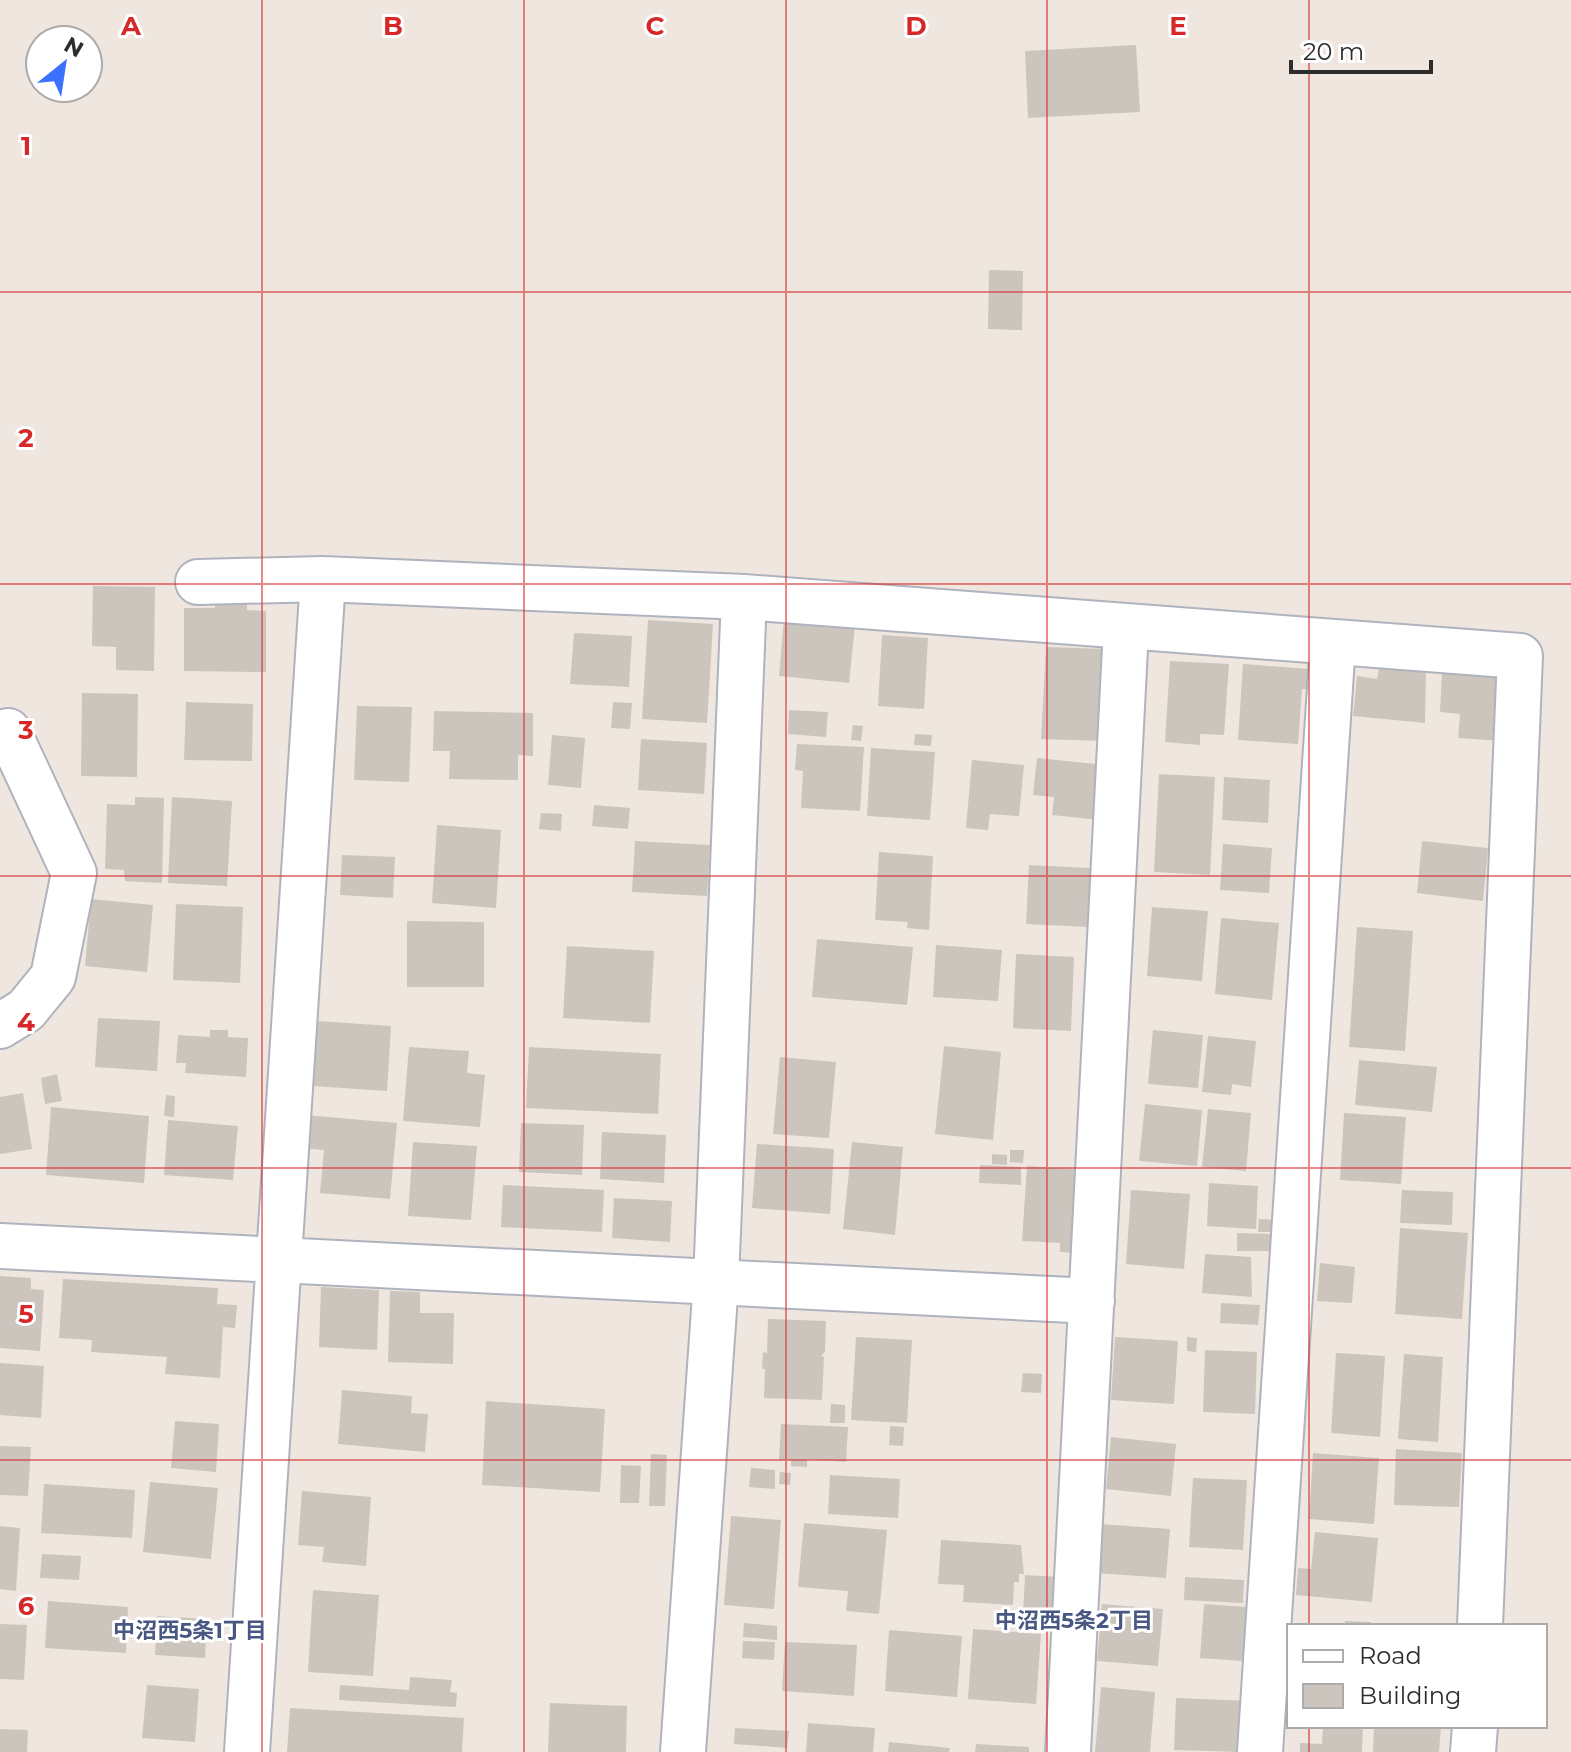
<svg xmlns="http://www.w3.org/2000/svg" width="1571" height="1752" font-family="Montserrat,'Noto Sans JP',sans-serif">
  <style>
    .building { fill: #cbc5bd }
    .lines { fill: none; stroke-linecap: round; stroke-linejoin: round }
    .minor-casing { stroke: #afb3bd; stroke-width: 48 }
    .minor { stroke: #fff; stroke-width: 44 }
    .grid { fill: none; stroke: #d62828; stroke-width: 2; stroke-opacity: 0.55 }
    .labels { text-anchor: middle; dominant-baseline: central; stroke-width: 6; stroke-linejoin: round; paint-order: stroke }
    .neighbourhood-label { font-size: 22px; font-weight: bold; fill: #485883; stroke: #fff }
    .grid-label { font-size: 26px; text-anchor: middle; font-weight: bold; fill: #d62828; stroke: #fff; stroke-width: 6; stroke-linejoin: round; paint-order: stroke }
  </style>
  <rect width="100%" height="100%" fill="#efe7df"/>
  <!-- building -->
  <path class="building" d="M1136 45 1140 112 1028 118 1025 51Z
    M989 270 1023 271 1022 330 988 329Z
    M93 586 155 587 154 671 116 670V647L92 646Z
    M215 594H247V610L266 611V672L184 671V608H215Z
    M784 619 855 626 849 683 779 676Z
    M648 620 713 624 707 723 642 719Z
    M574 633 632 636 629 687 570 684Z
    M882 635 928 638 924 709 878 706Z
    M1046 647 1106 649 1102 741 1041 739Z
    M1170 661 1229 664 1224 735 1200 734V745L1165 742Z
    M1380 663 1426 668 1425 723 1353 716 1357 676 1377 679Z
    M1243 664 1308 669 1307 689H1302L1298 744 1238 740Z
    M1442 671 1506 675 1502 741 1458 738 1460 714 1440 712Z
    M82 693 138 694 137 777 81 776Z
    M186 702 253 704 252 761 184 760Z
    M613 702 632 703 630 729 611 728Z
    M357 706 412 707 409 782 354 780Z
    M789 710 828 712 826 737 788 734Z
    M434 711 533 713V756L518 755V780L449 779 450 751H433Z
    M853 725 863 726 861 741 851 740Z
    M915 734 932 735 931 746 914 745Z
    M552 735 585 738 581 788 548 785Z
    M641 739 707 743 704 794 638 790Z
    M797 744 864 747 860 811 801 808 803 771 795 770Z
    M871 748 935 752 930 820 867 816Z
    M1037 758 1105 765 1100 820 1052 815 1054 797 1033 795Z
    M972 760 1024 765 1019 816 990 814 988 830 966 828Z
    M1159 774 1215 777 1210 875 1154 872Z
    M1224 777 1270 780 1268 823 1222 820Z
    M135 797 164 798 162 883 125 881 124 870 105 869 107 804 135 805Z
    M172 797 232 801 227 886 168 883Z
    M594 805 630 808 628 829 592 826Z
    M541 813 562 814 561 831 539 829Z
    M437 825 501 830 496 908 432 903Z
    M635 841 710 845 707 896 632 892Z
    M1422 841 1488 848 1483 901 1417 893Z
    M1223 844 1272 848 1269 893 1220 890Z
    M879 852 933 856 929 930 907 928 908 922 875 920Z
    M342 855 395 857 393 898 340 895Z
    M1029 865 1090 868 1088 927 1026 924Z
    M91 899 153 905 147 972 85 966Z
    M176 904 243 907 240 983 173 980Z
    M1152 907 1208 911 1202 981 1147 976Z
    M1221 918 1279 923 1272 1000 1215 994Z
    M407 921 484 922V987H407Z
    M1357 927 1413 931 1405 1051 1349 1047Z
    M817 939 913 947 907 1005 812 997Z
    M936 945 1002 950 998 1001 933 997Z
    M567 946 654 951 650 1023 563 1018Z
    M1016 954 1074 957 1071 1031 1013 1028Z
    M98 1018 160 1021 157 1071 95 1067Z
    M317 1021 391 1026 387 1091 313 1086Z
    M210 1030H228V1037L248 1038 246 1077 185 1073 186 1063H176L178 1035 210 1037Z
    M1153 1030 1203 1035 1198 1088 1148 1084Z
    M1208 1036 1256 1041 1251 1087 1232 1084 1231 1095 1202 1092Z
    M944 1046 1001 1052 993 1140 935 1134Z
    M409 1047 469 1051 467 1073 485 1075 480 1127 403 1121Z
    M529 1047 661 1054 658 1114 526 1108Z
    M780 1057 836 1062 829 1138 773 1134Z
    M1359 1060 1437 1067 1432 1112 1355 1105Z
    M57 1074 62 1101 45 1104 41 1078Z
    M23 1093 32 1149 0 1154V1097Z
    M166 1095 175 1096 174 1117 164 1116Z
    M1145 1104 1202 1110 1197 1166 1139 1161Z
    M51 1107 149 1116 144 1183 46 1175Z
    M1208 1109 1251 1113 1246 1171 1202 1167Z
    M1344 1113 1406 1117 1401 1184 1340 1180Z
    M305 1115 397 1123 390 1199 320 1193 324 1150 302 1148Z
    M168 1120 238 1126 233 1180 164 1175Z
    M521 1123 584 1125 582 1175 519 1172Z
    M602 1132 666 1135 664 1183 600 1179Z
    M413 1142 477 1146 471 1220 408 1216Z
    M852 1142 903 1147 895 1235 843 1229Z
    M757 1144 834 1149 830 1214 752 1208Z
    M1010 1150H1024L1023 1163 1010 1162Z
    M992 1154 1007 1155V1165L992 1164Z
    M980 1165 1021 1167V1185L979 1183Z
    M1027 1166 1084 1170 1078 1253 1060 1252V1243L1022 1241Z
    M1209 1183 1258 1186 1256 1229 1207 1226Z
    M503 1185 604 1190 602 1232 501 1227Z
    M1131 1190 1190 1194 1184 1269 1126 1264Z
    M1402 1190 1453 1192 1452 1225 1400 1223Z
    M614 1198 672 1201 670 1242 612 1238Z
    M1259 1219 1277 1220V1232H1258Z
    M1400 1228 1468 1233 1462 1319 1395 1314Z
    M1237 1233 1276 1234V1251H1237Z
    M1205 1254 1251 1257 1252 1297 1202 1293Z
    M1320 1263 1355 1267 1352 1303 1317 1301Z
    M0 1276 31 1278V1289L44 1290 40 1351 0 1348Z
    M63 1279 218 1288 217 1304 237 1305 235 1328 223 1327 220 1378 165 1374 167 1357 91 1352 92 1340 59 1338Z
    M321 1287 379 1290 377 1350 319 1347Z
    M390 1291 420 1292V1313H454L453 1364 388 1362Z
    M1221 1303 1260 1305 1258 1325 1220 1323Z
    M768 1319 826 1321 825 1352 821 1356 824 1357 822 1400 764 1398 765 1369H762L763 1352 767 1353Z
    M856 1337 912 1340 907 1423 851 1420Z
    M1115 1337 1178 1341 1174 1404 1111 1400Z
    M1187 1337 1197 1338 1196 1352 1187 1351Z
    M1205 1350 1257 1352 1255 1414 1203 1412Z
    M1336 1353 1385 1356 1380 1437 1331 1433Z
    M1404 1354 1443 1357 1438 1442 1398 1439Z
    M0 1363 44 1366 41 1418 0 1415Z
    M1023 1373 1042 1374 1041 1393 1021 1392Z
    M342 1390 412 1396 411 1413 428 1414 425 1452 338 1444Z
    M486 1401 605 1409 600 1492 482 1485Z
    M831 1404 845 1405V1423H830Z
    M175 1421 219 1424 216 1472 171 1468Z
    M781 1424 848 1427 846 1462 807 1459V1467L791 1466V1460H779Z
    M890 1426 904 1427 903 1446 889 1445Z
    M1111 1437 1176 1444 1171 1496 1106 1489Z
    M0 1446 31 1447 28 1496 0 1495Z
    M1396 1449 1462 1453 1459 1507 1394 1505Z
    M1313 1453 1379 1458 1374 1524 1309 1519Z
    M651 1454 667 1455 665 1506H649Z
    M621 1465 641 1466 639 1503H620Z
    M751 1468 775 1470V1489L749 1487Z
    M780 1472 791 1473 790 1485 779 1484Z
    M830 1475 900 1479 898 1518 828 1514Z
    M1193 1478 1247 1480 1243 1550 1189 1547Z
    M150 1482 218 1488 211 1559 143 1552Z
    M44 1484 135 1490 132 1538 41 1533Z
    M302 1491 371 1497 366 1566 322 1562 324 1547 298 1545Z
    M731 1516 781 1520 774 1609 724 1605Z
    M804 1523 887 1530 879 1614 846 1611 848 1591 798 1587Z
    M1100 1524 1170 1529 1166 1578 1097 1573Z
    M0 1526 20 1528 16 1591 0 1589Z
    M1315 1532 1378 1538 1372 1602 1296 1595 1298 1568 1311 1569Z
    M941 1540 1021 1545 1024 1574H1019V1582H1014L1013 1605 963 1602 964 1585 938 1584Z
    M42 1554 81 1556 79 1580 40 1578Z
    M1025 1575 1061 1577 1059 1616 1023 1614Z
    M1185 1577 1244 1580 1243 1603 1184 1600Z
    M313 1590 379 1595 373 1676 308 1672Z
    M48 1601 128 1607 126 1653 45 1648Z
    M1102 1604 1163 1609 1158 1666 1097 1661Z
    M1204 1604 1247 1607 1244 1661 1200 1658Z
    M157 1616 207 1619 205 1658 155 1655Z
    M1345 1621 1371 1622 1370 1626H1345Z
    M744 1623 777 1626V1640L743 1637Z
    M0 1624 27 1625 24 1680 0 1679Z
    M973 1629 1041 1634 1036 1704 968 1699Z
    M889 1630 962 1636 957 1697 885 1691Z
    M743 1641 775 1642 774 1660 742 1658Z
    M785 1642 857 1645 854 1696 782 1691Z
    M410 1677 452 1680 450 1692 457 1693 456 1707 339 1700 340 1685 409 1690Z
    M147 1685 199 1689 195 1742 142 1738Z
    M1101 1687 1155 1692 1150 1752H1095Z
    M1176 1698 1251 1701 1241 1752 1174 1750Z
    M550 1703 627 1706 626 1752H548Z
    M290 1708 464 1718 462 1752H287Z
    M808 1723 875 1728 873 1752H806Z
    M1323 1726H1363L1362 1752H1300V1743L1322 1744Z
    M1374 1726H1441L1439 1752H1373Z
    M735 1728 789 1731 787 1748 734 1744Z
    M0 1729 28 1730 27 1752H0Z
    M889 1742 950 1748 949 1752H888Z
    M976 1744 1029 1747V1752H975Z"/>
  <g class="lines">
    <!-- minor casing -->
    <g class="minor-casing">
      <path id="minor" d="M198 582 323 579 744 597 1520 656 1480 1626
        M0 1026 26 1010 53 977 74 873 8 731
        M0 1246 1092 1301
        M247 1752 323 579
        M683 1752 716 1281 744 597
        M1068 1752 1126 629
        M1260 1752 1333 642
        M1473 1752 1475 1726"/>
    </g>
    <!-- minor -->
    <use href="#minor" class="minor"/>
  </g>
  <!-- grid -->
  <path class="grid" d="M262 0V1752M524 0V1752M786 0V1752M1047 0V1752M1309 0V1626M0 292H1571M0 584H1571M0 876H1571M0 1168H1571M0 1460H1571M1309 1726V1752"/>
  <g class="labels">
    <!-- neighbourhood labels -->
    <g class="neighbourhood-label">
      <text x="1074" y="1620">中沼西5条2丁目</text>
      <text x="190" y="1630">中沼西5条1丁目</text>
    </g>
  </g>
  <g class="grid-label">
    <text x="131" y="35">A</text>
    <text x="393" y="35">B</text>
    <text x="655" y="35">C</text>
    <text x="916" y="35">D</text>
    <text x="1178" y="35">E</text>
    <text x="26" y="155">1</text>
    <text x="26" y="447">2</text>
    <text x="26" y="739">3</text>
    <text x="26" y="1031">4</text>
    <text x="26" y="1323">5</text>
    <text x="26" y="1615">6</text>
  </g>
  <!-- legend -->
  <rect x="1287" y="1624" width="260" height="104" fill="#ffffff" stroke="#ababab" stroke-width="2"/>
  <rect x="1303" y="1650" width="40" height="12" fill="#ffffff" stroke="#ababab" stroke-width="2"/>
  <text x="1359" y="1664" font-size="24" fill="#2d2d2d">Road</text>
  <rect x="1303" y="1684" width="40" height="24" fill="#cbc5bd" stroke="#ababab" stroke-width="2"/>
  <text x="1359" y="1704" font-size="24" fill="#2d2d2d">Building</text>
  <!-- north arrow -->
  <g transform="translate(64 64) rotate(30)"><circle r="38" fill="#ffffff" stroke="#ababab" stroke-width="2"/>
  <path d="M0-6L14 30L0 20L-14 30Z" fill="#3c71ff"/>
  <text y="-12" font-size="22" font-weight="bold" text-anchor="middle" fill="#2d2d2d">N</text>
  </g>
  <!-- scale -->
  <path d="M1291 60v12h140v-12" fill="none" stroke="#2d2d2d" stroke-width="4"/>
  <text x="1303" y="60" font-size="24" fill="#2d2d2d" stroke="#ffffff" stroke-width="6" paint-order="stroke">20 m</text>
</svg>
